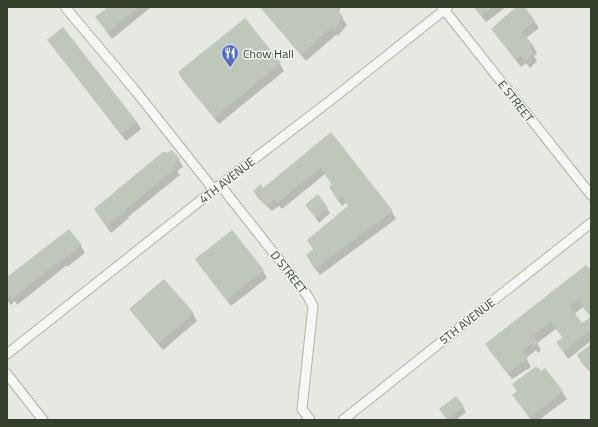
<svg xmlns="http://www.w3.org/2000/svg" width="598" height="427" font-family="'Titillium Web',sans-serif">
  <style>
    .shadow { fill: #0003 }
    .building { fill: #bfc6ba }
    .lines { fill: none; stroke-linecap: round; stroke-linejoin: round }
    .minor-casing { stroke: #adb3a8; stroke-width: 11 }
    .minor { stroke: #f6f8f5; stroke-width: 9 }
    .labels { text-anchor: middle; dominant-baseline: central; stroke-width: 3; stroke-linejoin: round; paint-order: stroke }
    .poi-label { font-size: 12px; fill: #35402c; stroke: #f4f7f2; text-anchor: start }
    .street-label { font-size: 12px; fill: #35402c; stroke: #f4f7f2 }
  </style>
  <rect width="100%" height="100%" fill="#e6e9e2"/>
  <!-- shadow -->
  <path class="shadow" d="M109 7H151L112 39 101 24 97 17Z
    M260 7H340L339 13 347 25 338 36 337 34 306 61Z
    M474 7H506L486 22Z
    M518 7H524L539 28 526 38 533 46 537 53 534 56 537 61 530 68 526 63 521 67 497 36 492 29Z
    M245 19 280 64 284 71 219 124 183 80 179 73Z
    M53 47 137 122 141 129 126 141Z
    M331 134 392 212 396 219 320 275 311 263 349 207 347 202 342 206 334 195 333 185 325 174 282 209 279 206 272 211 258 198 254 191 263 190Z
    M171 151 179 160 183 167 177 171 180 175 128 217 129 218 111 233 99 216Z
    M307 205 327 208 330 213 319 223Z
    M69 231 81 246 85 253 67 267V265L17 305 15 301 11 305 7 300V278Z
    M232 231 263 271 267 278 231 306 200 266 196 260Z
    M591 267V317L583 307 574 314 582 325 591 318V341L568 359 562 350 564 339 556 329 537 343 541 350 538 353 536 350 526 358 531 367 512 379 490 351 486 344Z
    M131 309 193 314 197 321 163 350 135 316Z
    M591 346V373L582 363 578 356Z
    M544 370 562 392 567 399 539 420H531L518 402 514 395Z
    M463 407 466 412 456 420H448L443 414Z"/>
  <!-- building -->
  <path class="building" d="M108 7H139L108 32 95 17Z
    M261 7H336L343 17 334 30 332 27 301 55Z
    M474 7H493L481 16Z
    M516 7H525L535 21 522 32 533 45 530 49 534 54 525 61 521 56 516 60 491 29Z
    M245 18 281 63 214 118 178 72Z
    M63 27 137 122 122 134 47 40Z
    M331 132 393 211 315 269 306 255 313 249 307 240 348 206 342 196 338 200 329 187 332 185 321 168 277 203 274 200 267 205 253 191 261 184 263 188Z
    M172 150 180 159 174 164 176 168 125 210 126 211 106 226 94 209 164 151 166 153Z
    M318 194 328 208 316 218 305 205Z
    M69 229 82 245 63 260 62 259 12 299 10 295 7 298V277Z
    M232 230 264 270 227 300 195 259Z
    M586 265 591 271V316L579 300 570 307 582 323 591 317V330L563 352 556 342 563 338 551 322 533 335 538 343 534 346 531 344 522 351 528 359 508 373 485 344Z
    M164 279 194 313 159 343 129 309Z
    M591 344V372L577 355Z
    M535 367H537L541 371 545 368 563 391 530 418 512 395 517 391 512 384Z
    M456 396 464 406 447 420 439 409Z"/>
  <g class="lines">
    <!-- minor casing -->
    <g class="minor-casing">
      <path id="minor" d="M65 7 134 89 214 190
        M442 7 591 195
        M220 185 307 295 313 306 302 409 310 420
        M7 354 220 185 331 100 448 7
        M7 374 43 420
        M343 420 591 223"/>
    </g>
    <!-- minor -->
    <use href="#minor" class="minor"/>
  </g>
  <!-- icons -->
  <defs>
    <g id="restaurant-pin" transform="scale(0.9)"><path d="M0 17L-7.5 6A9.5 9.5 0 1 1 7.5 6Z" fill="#536fc3" stroke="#f4f7f2"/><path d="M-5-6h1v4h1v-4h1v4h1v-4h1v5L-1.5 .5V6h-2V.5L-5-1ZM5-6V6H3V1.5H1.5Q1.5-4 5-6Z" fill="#fff"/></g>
  </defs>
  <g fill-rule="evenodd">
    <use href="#restaurant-pin" x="230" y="53"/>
  </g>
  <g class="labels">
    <!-- poi labels -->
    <g class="poi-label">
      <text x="243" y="53">Chow Hall</text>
    </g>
    <!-- street labels -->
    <g class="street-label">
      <text transform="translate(516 101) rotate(52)">E STREET</text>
      <text transform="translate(227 180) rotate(-38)">4TH AVENUE</text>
      <text transform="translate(289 272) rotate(52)">D STREET</text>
      <text transform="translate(467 321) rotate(-38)">5TH AVENUE</text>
    </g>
  </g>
  <!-- border -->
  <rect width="598" height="427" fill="none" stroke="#35402c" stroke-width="16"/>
</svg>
